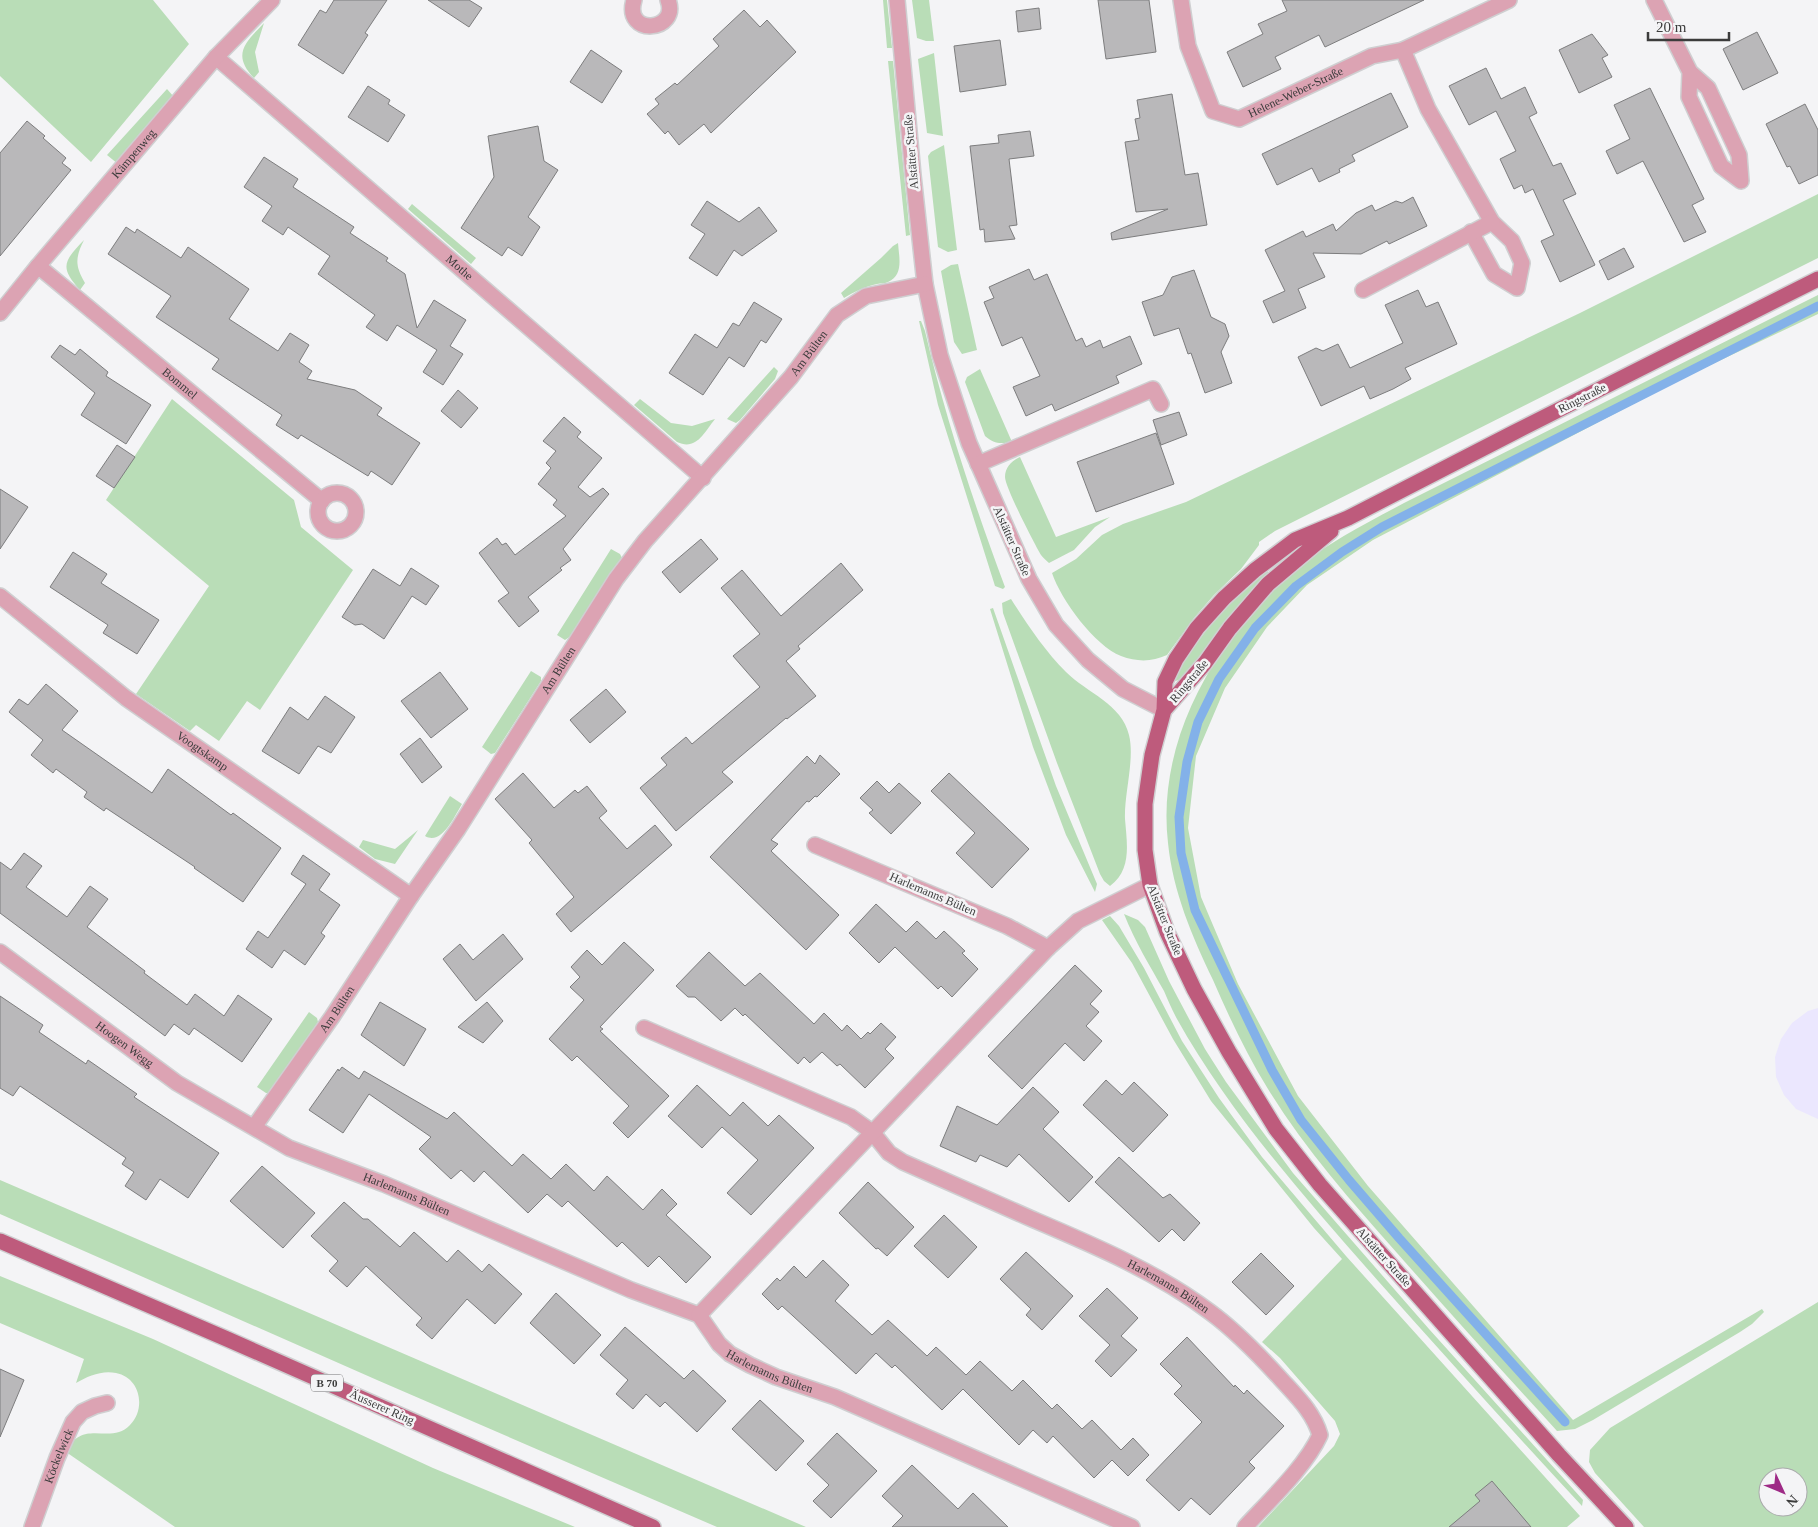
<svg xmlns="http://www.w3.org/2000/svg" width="1818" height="1527" font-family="Georgia,serif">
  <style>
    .industrial { fill: #ebe7fe }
    .green { fill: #b9ddb7; fill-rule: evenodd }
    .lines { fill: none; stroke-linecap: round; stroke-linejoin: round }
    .stream { stroke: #83b1e9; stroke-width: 9 }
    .building { fill: #b9b8ba; stroke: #7d7d7e }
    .minor-casing { stroke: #cfcfd1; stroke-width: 18 }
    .major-casing { stroke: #cfcfd1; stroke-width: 18 }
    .minor { stroke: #dca3b3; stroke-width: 15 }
    .major { stroke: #be5b7c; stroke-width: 15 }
    .labels { text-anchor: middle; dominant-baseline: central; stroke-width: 5; stroke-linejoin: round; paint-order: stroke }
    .shield { fill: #f4f4f6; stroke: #737374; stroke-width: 1 }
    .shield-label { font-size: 11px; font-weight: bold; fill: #3c3c3c }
    .street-label { font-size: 12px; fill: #3c3c3c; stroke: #f4f4f6 }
  </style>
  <rect width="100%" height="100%" fill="#f4f4f6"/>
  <!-- industrial -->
  <path class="industrial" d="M1818 1008V1119L1796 1109 1784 1095 1776 1077 1775 1057 1781 1039 1792 1023 1808 1011Z"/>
  <!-- green -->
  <path class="green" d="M0 0H153L189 44 91 162 0 76Z
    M883 0H887L892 48H887Z
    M912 0H929L934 41H926L917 38Z
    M264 23 255 52 259 72 254 78C231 54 246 42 264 23Z
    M934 53 943 136 927 133 918 59Z
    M888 61H893L910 235 906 236Z
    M167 89 174 97 118 164 107 155Z
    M944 145 957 250 948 252 938 247 928 156 931 152Z
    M1818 194V258L1275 531 1259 542V545L1241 569 1214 595 1194 618 1167 655C1152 662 1137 662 1121 656 1095 646 1061 600 1052 573L1076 559 1102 535 1123 524 1186 502 1580 313Z
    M412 204 476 258 471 264 408 209Z
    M84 240C75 258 75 266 85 283L80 290C59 267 64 261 84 240Z
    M898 243C899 257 904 275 888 282 884 284 881 283 877 284 866 286 854 292 844 298L841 293 881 258 893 246Z
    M958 264 977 350 962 354 954 342 941 271 951 265Z
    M1818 295V314L1685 377 1373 540 1307 585 1267 627 1225 688 1196 756 1188 828 1201 897 1238 984 1298 1096 1368 1186 1573 1420 1762 1309 1764 1312 1752 1324 1740 1332 1593 1420 1575 1429 1557 1431C1503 1372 1450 1313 1397 1253 1351 1201 1305 1149 1268 1089 1247 1055 1229 1017 1213 980 1192 936 1173 892 1168 843 1160 774 1184 707 1222 651 1241 623 1268 591 1295 569 1329 542 1367 523 1404 503Z
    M919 321H921L925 331C945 417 974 504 1005 587L1003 589 995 586 938 405Z
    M774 367 778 371 775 379 740 420 736 423 727 419Z
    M980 369 1012 442C1000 444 994 444 985 436L965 382 967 377Z
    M172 399 294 500 301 527 353 570 260 710 247 701 219 741 196 725 190 731 136 694 209 586 106 500Z
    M640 399 671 423 692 426 715 419C704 433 696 451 677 442L634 405Z
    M1020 457 1056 537 1110 517 1095 527 1074 550 1049 563C1046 560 1043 558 1041 555 1034 543 1005 487 1005 477 1005 467 1012 461 1020 457Z
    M611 549 620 554 622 558 571 636 565 640 557 635Z
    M1266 570 1269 573 1268 575C1245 599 1222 623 1204 652 1198 661 1187 679 1175 681L1174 678C1194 645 1215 616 1243 590 1251 584 1258 575 1266 570Z
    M1011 599C1027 624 1044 650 1066 672 1087 693 1122 704 1129 735 1135 759 1124 794 1125 819 1127 844 1132 870 1110 886L1104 881 1100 874 1057 763 1003 613 1002 603Z
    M993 608 1056 786 1097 884 1095 892 1066 835 1033 747 990 609Z
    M531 671 541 677V681L495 753 491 754 482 747Z
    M450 796 462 804C455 815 442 846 425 836Z
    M418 830 395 864 375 859 359 847 363 840 395 849Z
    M1124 914 1138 920 1145 927 1169 981 1205 1049 1226 1082 1293 1173 1429 1329 1583 1500 1582 1506C1513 1432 1446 1357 1379 1282 1307 1200 1230 1114 1177 1019 1172 1010 1168 1000 1164 991 1150 966 1135 942 1124 914Z
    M1110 916 1119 926 1144 968 1182 1041 1219 1098 1262 1157 1346 1256 1580 1516 1567 1527H1258L1334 1446 1340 1434 1335 1421 1280 1358 1262 1342 1342 1259 1314 1228 1211 1101 1173 1039 1132 963 1102 920Z
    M309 1012 317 1018 318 1022 270 1093H266L257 1087Z
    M0 1180 806 1527H717L377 1380 0 1214Z
    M0 1276 153 1339 433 1468 575 1527H175L66 1452C83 1417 110 1446 130 1425 146 1409 141 1378 116 1373 102 1370 88 1376 76 1383L84 1359 0 1323Z
    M1818 1302V1527H1644L1595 1473 1589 1462 1590 1450 1610 1428ZM1768 1477H1798V1507H1768Z"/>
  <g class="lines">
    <!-- stream -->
    <path class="stream" d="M1565 1422 1399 1238 1349 1180 1301 1120 1272 1070 1195 910 1181 853 1179 817 1187 762 1198 722 1219 679 1255 628 1296 586 1342 552 1382 527 1818 306"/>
  </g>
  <!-- building -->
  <path class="building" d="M334 0H387L365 33 368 35 343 74 298 45 320 10 326 13Z
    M428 0H469L482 8 469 27Z
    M1098 0H1149L1156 52 1106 59Z
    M1282 0H1424L1325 47 1319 35 1275 57 1281 69 1243 87 1227 52 1263 34 1258 24 1287 11Z
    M1039 8 1041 29 1018 32 1016 11Z
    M744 10 760 27 767 20 796 52 711 133 704 124 679 145 668 131 665 134 647 114 659 104 655 99 675 83 677 85 719 46 713 39Z
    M1757 32 1778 73 1743 90 1723 49Z
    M1592 34 1608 55 1602 58 1612 77 1579 93 1559 50Z
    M1000 40 1006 85 960 92 954 46Z
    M591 50 622 71 602 103 570 82Z
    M1486 68 1501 99 1525 87 1537 113 1529 117 1553 166 1561 163 1576 194 1563 200 1595 265 1560 282 1541 241 1554 235 1533 189 1525 193 1522 185 1514 189 1500 159 1516 151 1496 111 1469 125 1449 86Z
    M368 86 390 100 388 104 405 115 388 142 348 117Z
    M1650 88 1704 199 1692 205 1706 232 1684 242 1643 161 1617 174 1606 151 1630 139 1614 105Z
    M1391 93 1408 127 1352 155 1355 161 1339 169 1340 172 1319 182 1312 168 1277 185 1262 154Z
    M1172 94 1185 175 1198 173 1207 225 1112 240 1111 233 1168 209 1136 212 1125 142 1139 140 1135 119 1140 118 1137 100Z
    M1805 104 1818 130V175L1799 184 1790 166 1787 167 1766 124Z
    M27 121 45 136 43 138 66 158 62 163 71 170 0 256V153Z
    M538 126 544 161 558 170 528 217 540 227 522 256 508 247 502 256 461 228 494 177 488 136Z
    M1030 131 1034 156 1009 159 1017 225 1009 226 1015 239 985 242 984 229 980 230 970 146 999 143 998 135Z
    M264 157 298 179 293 187 354 227 350 233 388 258 386 261 405 274 417 328 434 300 466 320 450 346 463 354 443 385 423 372 437 350 397 325 387 341 366 327 375 315 318 274 330 256 288 227 283 235 262 221 272 206 244 187Z
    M1413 197 1427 226 1389 244 1387 241 1361 254 1313 253 1325 277 1298 289 1306 308 1273 323 1263 301 1285 291 1265 250 1303 231 1306 237 1333 224 1336 231 1356 213 1372 205 1375 211 1396 201 1402 203Z
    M707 201 739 222 759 207 777 231 742 256 734 250 717 276 689 258 705 234 691 225Z
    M126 227 135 233 137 229 181 258 188 247 249 289 229 319 278 351 290 333 309 345 299 362 312 371 307 379 355 390 382 408 377 415 420 443 392 485 371 471 368 476 301 435 298 439 276 425 282 415 212 369 219 359 156 317 171 296 108 254Z
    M1624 248 1634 267 1608 280 1599 261Z
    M1029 269 1034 280 1047 274 1076 341 1082 338 1086 347 1100 340 1103 348 1130 336 1142 364 1116 376 1119 383 1055 411 1052 404 1026 416 1013 387 1040 376 1022 337 1002 346 984 302 994 298 989 287Z
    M1194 270 1211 317 1225 324 1229 336 1221 352 1232 383 1205 393 1191 353 1188 354 1179 328 1154 336 1142 302 1163 295 1172 277Z
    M1418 290 1426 307 1438 302 1457 344 1405 368 1411 379 1393 389 1370 399 1364 386 1321 406 1298 357 1316 348 1323 351 1338 344 1350 368 1403 343 1385 305Z
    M754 302 782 319 766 343 761 340 744 367 729 357 703 395 669 373 695 334 717 348 733 323 739 326Z
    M60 345 75 355 80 349 108 372 106 376 151 405 126 444 81 415 95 393 51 357Z
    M458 390 478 408 461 428 441 411Z
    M1179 412 1187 435 1161 445 1153 420Z
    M564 417 581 432 577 437 602 458 578 487 590 497 603 488 609 494 563 549 571 560 560 568 562 570 528 597 539 611 519 627 498 601 509 593 479 553 497 538 502 545 506 543 515 555 566 516 553 505 557 500 538 484 551 468 546 463 556 451 543 441Z
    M1156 433 1174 484 1096 512 1077 462Z
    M117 445 135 457 114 488 96 476Z
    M0 489 28 507 0 549Z
    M701 539 718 559 680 593 662 572Z
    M73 552 107 574 101 583 159 620 137 654 103 633 108 625 50 587Z
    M841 563 863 590 798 646 800 649 786 661 816 696 787 719 786 718 722 772 733 782 676 831 640 788 667 765 661 758 686 737 692 744 760 687 733 656 760 634 721 588 742 570 781 616Z
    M411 568 439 586 426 605 412 596 384 639 362 624 355 625 342 617 373 569 400 586Z
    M440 672 468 709 431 738 401 701Z
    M46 684 78 711 62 730 152 793 168 769 231 815 233 813 281 848 243 902 194 868 195 867 106 808 104 811 84 797 87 792 56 769 53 773 31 755 43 740 9 712 19 699 28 705Z
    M606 689 626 712 590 743 570 720Z
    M325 696 355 717 331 753 318 746 299 774 262 751 290 707 308 720Z
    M420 738 442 767 422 783 400 754Z
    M820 755 840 774 817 797 815 796 809 802 807 801 771 840 778 844 771 851 839 915 806 950 710 857 807 756 815 764Z
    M523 773 554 808 575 790 578 793 587 786 607 811 599 818 627 849 655 825 672 845 571 932 556 914 574 897 529 843 532 840 495 799Z
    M949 773 1029 849 992 888 956 853 975 833 931 791Z
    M877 781 889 793 899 783 921 803 891 834 869 813 873 810 860 798Z
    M24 853 42 866 26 887 67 917 90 886 108 899 87 927 145 971 144 973 187 1005 195 994 224 1016 238 995 272 1019 242 1062 194 1028 189 1035 174 1024 165 1036 0 913V862L11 870Z
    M303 855 330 874 319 890 340 905 321 933 325 936 305 965 284 950 272 968 246 949 258 931 268 938 306 884 291 874Z
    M876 904 906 932 917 921 936 939 944 931 965 951 962 953 978 969 952 997 941 986 938 989 895 947 879 963 849 933Z
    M503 934 523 959 476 1001 443 959 460 944 473 960Z
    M624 942 654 970 600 1027 603 1029 600 1031 669 1096 628 1138 613 1123 629 1106 577 1056 572 1061 549 1039 584 1000 570 987 580 977 571 967 587 950 602 965Z
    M709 952 745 986 760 973 814 1024 824 1013 842 1031 847 1025 861 1039 868 1032 870 1034 881 1023 896 1037 885 1049 894 1058 865 1088 840 1064 837 1066 822 1052 810 1063 804 1057 798 1064 745 1014 743 1016 735 1008 721 1021 695 997H688L676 986Z
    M1075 965 1102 991 1090 1004 1099 1012 1086 1026 1102 1041 1084 1061 1065 1043 1022 1089 988 1056Z
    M0 996 43 1025 39 1032 86 1064 88 1060 137 1094 134 1097 219 1153 188 1198 160 1179 146 1200 125 1186 134 1172 122 1164 126 1158 20 1086 13 1096 0 1088Z
    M380 1002 426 1029 404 1066 361 1035Z
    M487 1002 503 1021 483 1043 458 1027Z
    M342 1067 359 1079 364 1071 447 1119 454 1112 512 1166 523 1154 551 1179 566 1164 594 1191 607 1176 643 1210 662 1189 677 1204 666 1215 711 1257 686 1283 659 1256 648 1267 622 1242 617 1247 568 1201 562 1207 547 1194 528 1213 484 1171 474 1182 461 1170 451 1179 419 1149 431 1137 369 1094 343 1133 309 1110 338 1069 339 1071Z
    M1106 1080 1122 1095 1134 1082 1168 1115 1133 1152 1083 1105Z
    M697 1085 730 1116 743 1102 768 1126 779 1115 814 1148 751 1215 727 1193 758 1160 722 1127 702 1148 668 1116Z
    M1033 1087 1059 1112 1043 1129 1093 1177 1069 1202 1019 1154 1007 1167 980 1155 976 1162 940 1146 957 1106 997 1125Z
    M1119 1157 1163 1198 1170 1194 1200 1223 1184 1241 1172 1229 1159 1242 1095 1182Z
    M262 1166 315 1213 283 1248 230 1201Z
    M868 1182 914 1227 887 1256 878 1248 876 1249 839 1213Z
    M344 1202 363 1219H368L400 1247 414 1232 447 1262 458 1250 482 1272 489 1264 522 1294 495 1324 467 1299 432 1339 416 1325 422 1318 366 1266 347 1287 329 1271 338 1261 311 1236Z
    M944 1215 977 1247 948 1278 914 1246Z
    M1026 1252 1073 1296 1042 1330 1026 1315 1031 1309 1000 1279Z
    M1261 1253 1294 1286 1266 1315 1232 1282Z
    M823 1260 849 1285 835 1301 872 1335 888 1320 927 1356 936 1347 966 1375 980 1361 1012 1391 1023 1380 1052 1409 1057 1404 1082 1429 1092 1420 1121 1450 1133 1438 1149 1455 1128 1476 1112 1460 1094 1478 1053 1436 1047 1443 1033 1430 1019 1445 963 1389 942 1410 895 1365 892 1368 876 1353 856 1374 793 1316 782 1306 778 1310 762 1294 777 1278 780 1281 794 1266 806 1278Z
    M1107 1288 1138 1318 1121 1336 1137 1350 1111 1377 1095 1361 1110 1345 1079 1316Z
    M556 1293 601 1335 574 1364 530 1323Z
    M625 1327 684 1379 693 1370 726 1401 697 1432 665 1402 660 1407 646 1394 633 1409 616 1394 628 1380 600 1355Z
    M1187 1337 1234 1387 1235 1385 1244 1394 1247 1390 1284 1426 1249 1462 1255 1468 1210 1515 1191 1498 1179 1511 1146 1480 1202 1422 1174 1394 1182 1386 1160 1364Z
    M0 1369 24 1380 0 1437Z
    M760 1400 804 1441 776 1471 732 1429Z
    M837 1433 877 1471 831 1518 813 1501 829 1485 807 1464Z
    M912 1465 958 1509 973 1493 1008 1527H892L903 1516 882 1496Z
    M1492 1481 1531 1527H1449L1480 1501 1475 1495Z"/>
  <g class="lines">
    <!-- minor casing -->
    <g class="minor-casing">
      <g id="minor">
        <path d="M634 0C623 37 680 32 668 0"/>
        <path d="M897 0 913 175 925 284 940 355 969 443 1029 579 1056 625 1088 660 1123 689 1164 710"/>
        <path id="s1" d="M1181 0 1188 46 1213 111 1239 119 1372 56 1403 50 1509 0"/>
        <path d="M1654 0 1690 72 1708 88 1739 155 1741 181 1721 166 1689 97 1690 72"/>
        <path d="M1403 50 1428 109 1492 222 1512 241 1522 263 1517 288 1494 274 1471 232"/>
        <path id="s2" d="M216 57 703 478"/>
        <path id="s3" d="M38 266 322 501"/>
        <path d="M1363 290 1492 222"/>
        <path id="s4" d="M0 313 38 266 216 57 272 0"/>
        <path d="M978 464 1153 389 1161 404"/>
        <circle cx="337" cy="512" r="19"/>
        <path id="s5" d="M0 596 126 698 411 896"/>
        <path d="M1048 948 1078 921 1150 885"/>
        <path id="s6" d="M0 952 177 1083 289 1148 384 1184 631 1290 699 1315 719 1344 730 1354 750 1365 776 1377 835 1397 1132 1527"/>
        <path id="s7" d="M644 1028 851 1117 872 1132 889 1153 903 1162C946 1181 989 1200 1032 1219 1093 1245 1157 1272 1210 1312 1236 1331 1258 1354 1279 1377 1295 1395 1313 1411 1320 1435 1306 1466 1269 1501 1245 1527"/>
        <path id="s8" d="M254 1127 332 1017 411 896 458 829 616 579 645 541 791 377 837 315 866 296 925 284"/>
        <path d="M699 1315 1048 948 1007 926 815 845"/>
        <path id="s9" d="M32 1527 57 1458 73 1422 82 1412 95 1406 107 1403"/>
      </g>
    </g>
    <!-- major casing -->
    <g class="major-casing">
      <path id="major" d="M1164 710 1205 663 1230 628 1268 584 1331 531
        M0 1241 227 1339 653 1527
        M1626 1527 1559 1455 1320 1185 1276 1129 1229 1052 1194 989 1167 932 1150 885 1145 850V804L1152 755 1164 710 1165 682 1176 659 1197 628 1224 598 1255 570 1295 540 1348 518 1513 433 1818 279"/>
    </g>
    <!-- minor -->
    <use href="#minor" class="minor"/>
    <!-- major -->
    <use href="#major" class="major"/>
  </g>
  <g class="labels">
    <!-- shield labels -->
    <rect class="shield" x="311" y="1374.5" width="32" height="17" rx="4"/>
    <g class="shield-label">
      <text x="327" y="1383">B 70</text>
    </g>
    <!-- street labels -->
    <g class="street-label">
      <text stroke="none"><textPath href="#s1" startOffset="206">Helene-Weber-Straße</textPath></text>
      <text transform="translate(911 152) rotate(-95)">Alstätter Straße</text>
      <text stroke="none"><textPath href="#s4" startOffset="208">Kämpenweg</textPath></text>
      <text stroke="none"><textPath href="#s2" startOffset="322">Mothe</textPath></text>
      <text stroke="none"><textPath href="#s8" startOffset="954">Am Bülten</textPath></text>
      <text stroke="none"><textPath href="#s3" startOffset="184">Bommel</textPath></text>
      <text transform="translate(1582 398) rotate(-27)">Ringstraße</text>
      <text transform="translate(1012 541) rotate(66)">Alstätter Straße</text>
      <text stroke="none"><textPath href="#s8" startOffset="549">Am Bülten</textPath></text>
      <text transform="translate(1189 681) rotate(-50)">Ringstraße</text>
      <text stroke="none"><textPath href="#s5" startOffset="255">Voogtskamp</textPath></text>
      <text transform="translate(933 894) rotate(23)">Harlemanns Bülten</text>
      <text transform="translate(1165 920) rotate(68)">Alstätter Straße</text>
      <text stroke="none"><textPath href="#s8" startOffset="144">Am Bülten</textPath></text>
      <text stroke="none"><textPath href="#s6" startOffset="155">Hoogen Wegg</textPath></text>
      <text stroke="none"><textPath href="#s6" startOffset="476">Harlemanns Bülten</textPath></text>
      <text transform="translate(1384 1257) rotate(48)">Alstätter Straße</text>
      <text stroke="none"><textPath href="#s7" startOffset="588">Harlemanns Bülten</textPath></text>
      <text stroke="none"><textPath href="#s6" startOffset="886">Harlemanns Bülten</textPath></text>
      <text transform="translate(382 1407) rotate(24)">Äusserer Ring</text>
      <text stroke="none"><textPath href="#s9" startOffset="76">Köckelwick</textPath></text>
    </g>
  </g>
  <!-- north arrow -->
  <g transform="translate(1783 1492) rotate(134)"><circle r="24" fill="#f4f4f6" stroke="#aaaaac"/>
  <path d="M0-4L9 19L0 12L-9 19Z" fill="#9e2a86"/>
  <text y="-8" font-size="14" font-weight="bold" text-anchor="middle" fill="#3c3c3c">N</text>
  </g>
  <!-- scale -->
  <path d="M1648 32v8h81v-8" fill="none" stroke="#3c3c3c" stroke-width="2.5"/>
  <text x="1656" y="32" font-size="15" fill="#3c3c3c" stroke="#f4f4f6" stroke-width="4" paint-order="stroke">20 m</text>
</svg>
